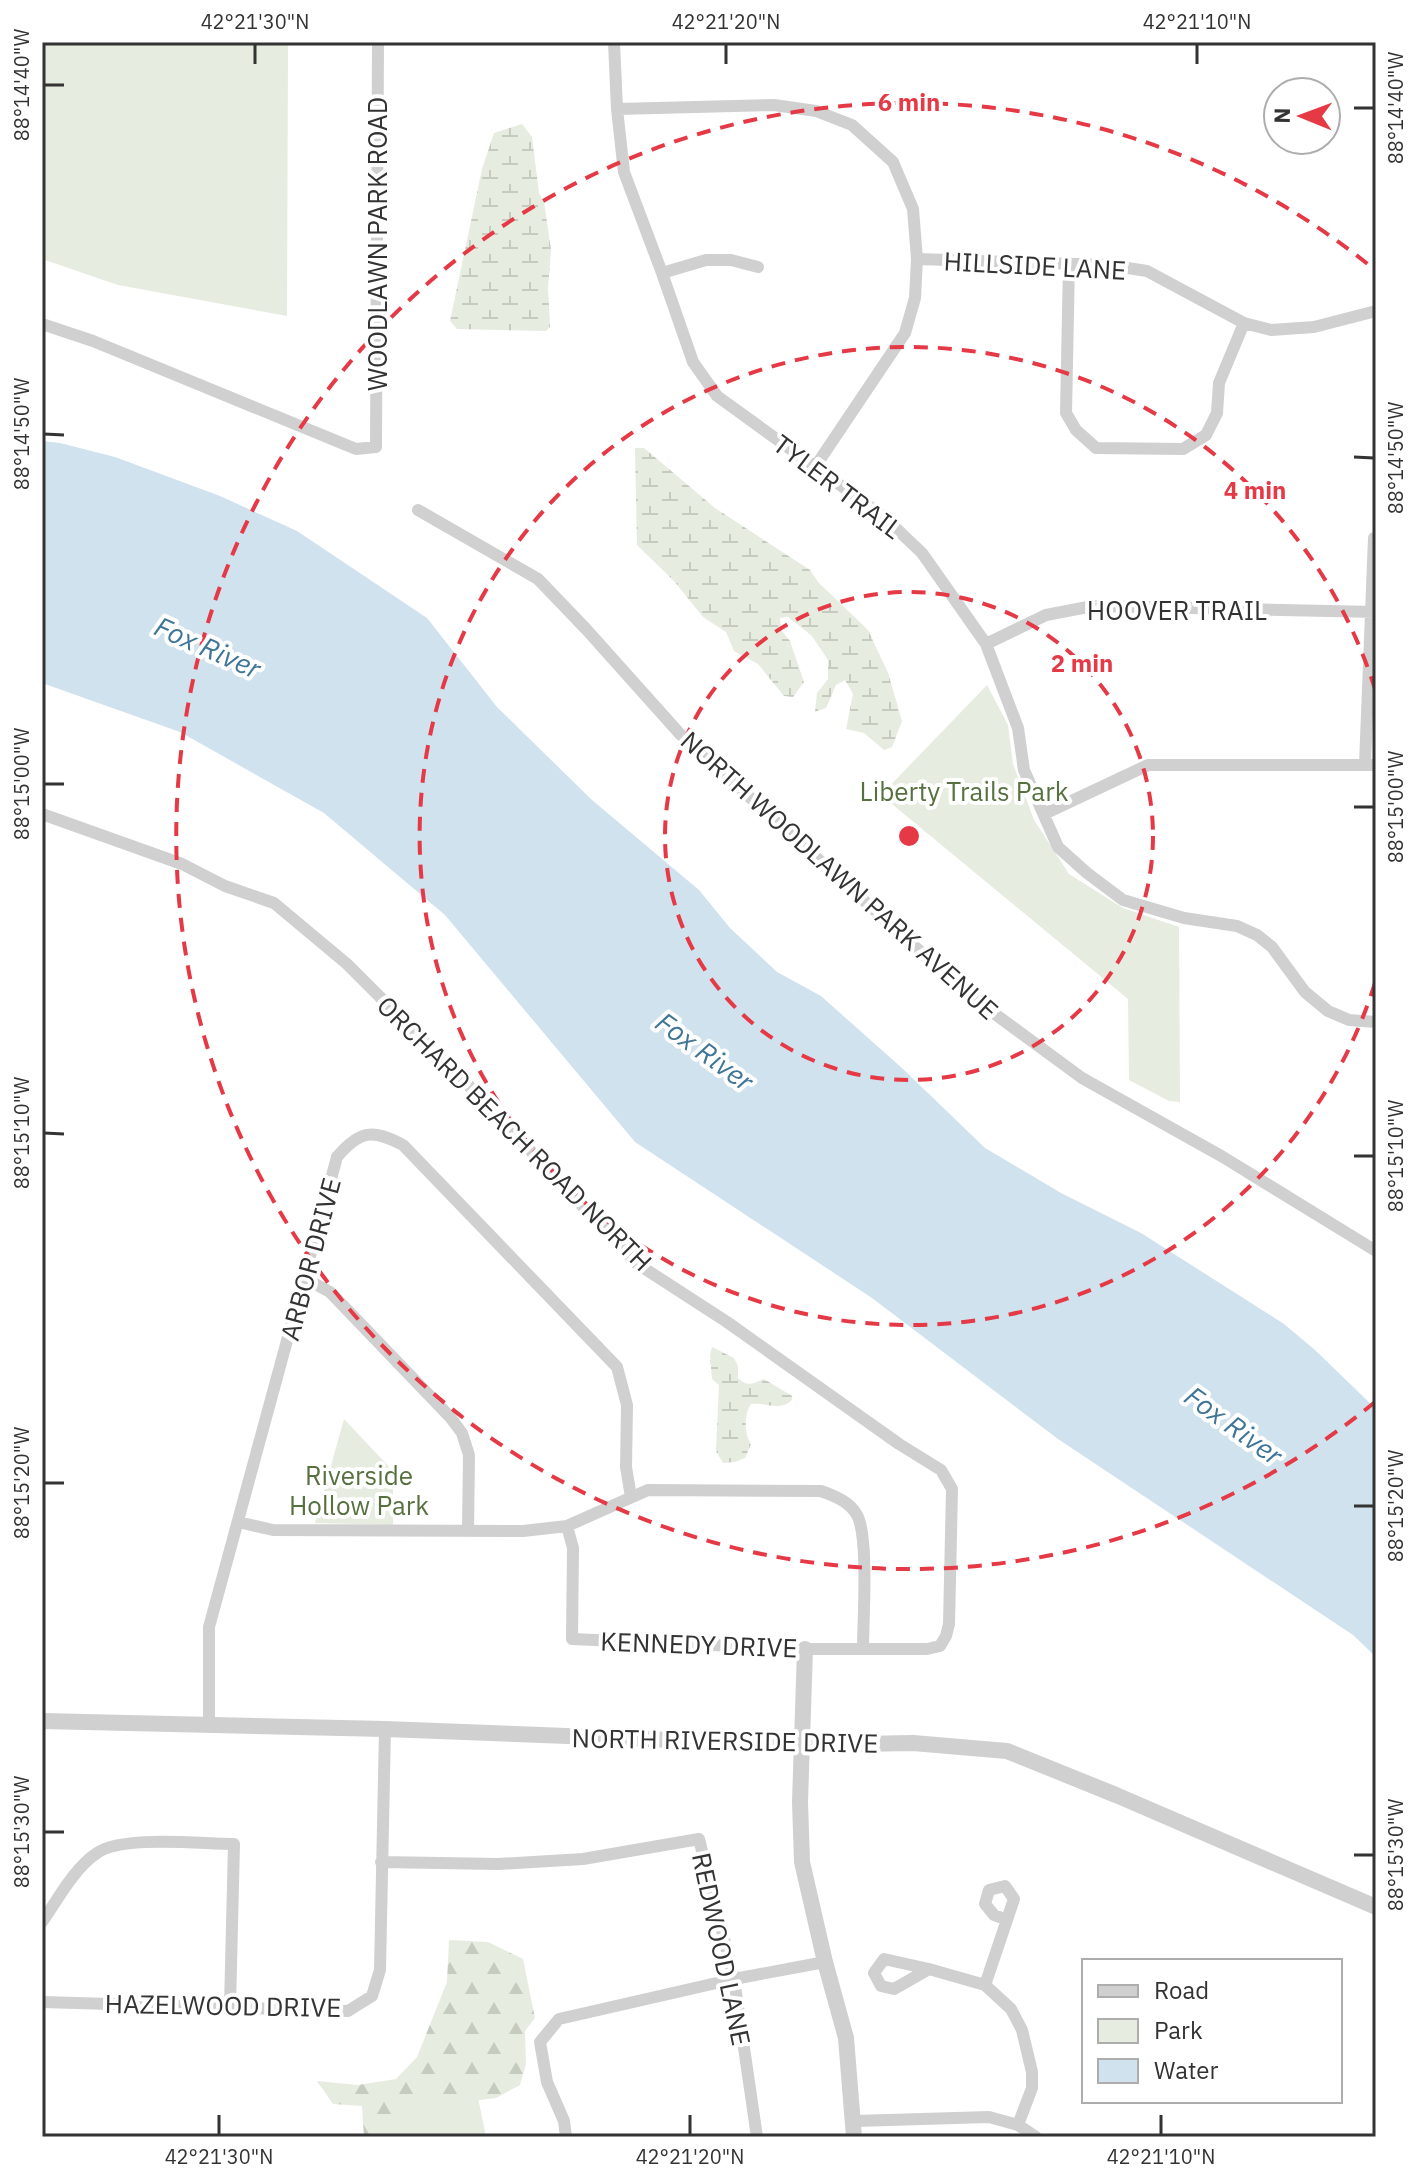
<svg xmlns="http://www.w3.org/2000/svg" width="1418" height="2179" font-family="'IBM Plex Sans',sans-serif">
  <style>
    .green { fill: #e6ecdf }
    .forest { fill: url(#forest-firs) }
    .wetland { fill: url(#wetland-marsh) }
    .water { fill: #cfe2ee }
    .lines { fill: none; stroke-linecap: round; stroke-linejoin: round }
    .minor { stroke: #d0d0d0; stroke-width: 12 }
    .tertiary { stroke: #d0d0d0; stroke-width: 16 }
    .ticks { fill: none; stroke: #333; stroke-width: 3 }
    .ring { fill: none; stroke: #e63946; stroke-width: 4; stroke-dasharray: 14 10 }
    .labels { text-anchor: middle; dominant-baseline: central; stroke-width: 8; stroke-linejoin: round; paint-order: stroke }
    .street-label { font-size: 26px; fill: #333; stroke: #fff }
    .park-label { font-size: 26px; fill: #56703f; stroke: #fff }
    .water-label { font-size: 28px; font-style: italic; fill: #3f7597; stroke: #fff }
    .centre { fill: #e63946; stroke: #fff; stroke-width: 4 }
    .ring-label { font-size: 24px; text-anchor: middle; font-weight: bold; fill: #e63946; stroke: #fff; stroke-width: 8; stroke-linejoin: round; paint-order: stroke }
    .neatline { fill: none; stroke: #333; stroke-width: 3 }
    .ticks-label { font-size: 20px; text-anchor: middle; fill: #333 }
  </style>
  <defs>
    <pattern id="forest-firs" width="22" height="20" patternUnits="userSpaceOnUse" patternTransform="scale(2)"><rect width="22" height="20" fill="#e6ecdf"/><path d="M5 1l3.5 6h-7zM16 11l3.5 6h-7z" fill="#c6cbc0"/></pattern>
    <pattern id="wetland-marsh" width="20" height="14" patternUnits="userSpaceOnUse" patternTransform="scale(2)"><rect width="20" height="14" fill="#e6ecdf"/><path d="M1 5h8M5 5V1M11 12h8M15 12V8" fill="none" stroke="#c6cbc0"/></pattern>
  </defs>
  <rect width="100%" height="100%" fill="#fff"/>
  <!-- green -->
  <path class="green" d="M42 42H288L287 316 118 285 42 259Z
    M987 685 1008 725 1013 764 1034 820 1069 874 1123 908 1179 927 1180 1102 1169 1101 1129 1080 1128 999 881 795Z
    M344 1419 393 1471V1525L315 1523Z
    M386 2084 476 2088 486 2137H386Z"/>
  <!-- forest -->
  <path class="forest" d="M449 1940 488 1942 523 1959 535 2018 525 2031 526 2064 520 2085 496 2098 472 2101 461 2095 392 2103 391 2137H364L362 2106 333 2104 317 2081 358 2085 396 2079 417 2057 447 1982Z"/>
  <!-- wetland -->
  <path class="wetland" d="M522 124 532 137 539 193 544 202 551 250 548 288 550 327 546 331 457 329 450 321 482 169 494 133Z
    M635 448H644L715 508 810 570 818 582 868 630 888 673 902 721 892 747 884 750 864 733 846 729 853 694 845 680 836 685 826 708 815 712 817 693 828 679V660L812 636 788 617 780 618 781 630 790 641 804 682 793 697 784 696 758 664 734 651 726 632 703 617 674 581 637 545Z
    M712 1347 734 1358 738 1366V1378C748 1388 753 1383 764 1379L792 1396V1400C780 1412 765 1402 751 1404 744 1414 744 1434 751 1444L745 1458 735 1462 723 1463 716 1451 719 1385 712 1379 710 1355Z"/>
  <!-- water -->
  <path class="water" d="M42 441 60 443 115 457 220 496 297 531 427 618 497 707 592 800 699 890 730 928 777 972 821 996 903 1069 985 1148 1061 1193 1141 1233 1284 1324 1315 1350 1376 1409V1657L1353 1635 1058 1439 872 1298 635 1142 445 915 324 813 180 732 42 683Z"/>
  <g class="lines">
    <!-- minor -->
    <path class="minor" d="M614 42 617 109 624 172 662 273 693 362 717 396 883 516 922 553 986 644 1018 728 1024 770 1058 847 1087 873 1123 900 1184 918 1237 926 1257 935 1272 947 1305 992 1328 1011 1349 1020 1376 1022
      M617 109 774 105 816 111 852 125 893 162 913 209 917 259 915 298 905 333 815 467
      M917 259 1108 265 1147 271 1244 323 1271 330 1314 327 1376 311
      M1069 263 1066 413 1076 430 1096 448 1183 449 1206 435 1217 413 1219 383 1244 323
      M662 273 706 260H731L758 267
      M42 324 93 341 356 449 376 447 378 42
      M418 510 538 579 586 629 680 734 965 992 1082 1078 1223 1157 1376 1251
      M986 644 1046 615 1093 606 1376 612
      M1365 764 1374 538
      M42 814 182 864 225 886 274 903 347 964 479 1096 636 1263 727 1322 899 1444 941 1470 952 1489 949 1624 946 1636 940 1646 927 1649H805L572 1639 573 1548 567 1526
      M1044 814 1148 765H1376
      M304 1278 330 1292 450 1417 462 1433 469 1455 468 1531
      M238 1522 273 1530 523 1531 567 1526 648 1490 821 1491C835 1496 850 1502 857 1515 869 1537 863 1620 863 1649
      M209 1724V1627L337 1157C360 1130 372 1129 403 1145L617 1367 627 1405 626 1467 631 1497
      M381 1862 498 1864 583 1859 699 1839 734 1979 757 2137
      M42 1922C57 1901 74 1868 97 1853 123 1835 200 1844 234 1844L230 2007
      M929 1969 894 1989 881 1986 874 1973 884 1959 929 1969 985 1985 1011 2009 1022 2030 1032 2072V2088L1018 2125
      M985 1985 1014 1899 1005 1886 989 1890 985 1904 994 1915 1007 1920
      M42 2002 348 2011 372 1996 380 1970 385 1729
      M855 2121 989 2117 1018 2125 1036 2137
      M566 2137 564 2121 547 2082 540 2042 559 2019 734 1979 825 1962"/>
    <!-- tertiary -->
    <path class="tertiary" d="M805 1649 800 1802 802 1862 825 1962 846 2038 854 2137
      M42 1721 385 1729 803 1745 913 1743 1007 1751 1116 1795 1376 1907"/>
  </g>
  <!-- ticks -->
  <path class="ticks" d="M255 64V44M726 64V44M1197 64V44M44 85H64M1354 108H1374M44 434 64 435M1354 457 1374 458M44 784H64M1354 807H1374M44 1133 64 1134M1354 1156H1374M44 1483H64M1354 1506H1374M44 1832H64M1354 1855H1374M219 2135V2115M690 2135V2115M1161 2135V2115"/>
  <!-- distance rings -->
  <g class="ring">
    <circle cx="909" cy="836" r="244"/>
    <path d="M1375 983A489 489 0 1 1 1375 689"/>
    <path d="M1375 1402A733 733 0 1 1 1375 270"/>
  </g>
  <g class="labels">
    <!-- street labels -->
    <g class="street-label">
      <text transform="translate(377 244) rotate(-90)">WOODLAWN PARK ROAD</text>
      <text transform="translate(1035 265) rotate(3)">HILLSIDE LANE</text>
      <text transform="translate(838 486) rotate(37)">TYLER TRAIL</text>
      <text x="1177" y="610">HOOVER TRAIL</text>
      <text transform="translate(840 875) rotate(42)">NORTH WOODLAWN PARK AVENUE</text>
      <text transform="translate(515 1133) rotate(45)">ORCHARD BEACH ROAD NORTH</text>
      <text transform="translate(310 1259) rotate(-75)">ARBOR DRIVE</text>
      <text transform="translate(699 1644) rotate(2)">KENNEDY DRIVE</text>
      <text transform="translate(725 1740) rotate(1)">NORTH RIVERSIDE DRIVE</text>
      <text transform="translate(722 1949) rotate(78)">REDWOOD LANE</text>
      <text transform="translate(223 2005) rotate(1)">HAZELWOOD DRIVE</text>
    </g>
    <!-- park labels -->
    <g class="park-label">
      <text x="964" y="791">Liberty Trails Park</text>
      <text x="359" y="1475">Riverside<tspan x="359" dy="30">Hollow Park</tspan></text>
    </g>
    <!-- water labels -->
    <g class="water-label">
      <text transform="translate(208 647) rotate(24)">Fox River</text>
      <text transform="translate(705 1051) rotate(36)">Fox River</text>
      <text transform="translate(1234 1425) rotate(36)">Fox River</text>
    </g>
  </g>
  <circle cx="909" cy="836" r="12" class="centre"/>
  <g class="ring-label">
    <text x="909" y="111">6 min</text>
    <text x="1255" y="499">4 min</text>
    <text x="1082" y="672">2 min</text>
  </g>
  <!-- border -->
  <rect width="1418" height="2179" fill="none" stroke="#ffffff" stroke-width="88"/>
  <!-- legend -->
  <rect x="1082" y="1959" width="260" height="144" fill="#ffffff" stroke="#adadad" stroke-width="2"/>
  <rect x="1098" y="1985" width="40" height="12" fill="#d0d0d0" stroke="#adadad" stroke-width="2"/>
  <text x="1154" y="1999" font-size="24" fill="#333333">Road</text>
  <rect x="1098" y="2019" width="40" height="24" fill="#e6ecdf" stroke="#adadad" stroke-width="2"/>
  <text x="1154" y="2039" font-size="24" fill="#333333">Park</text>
  <rect x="1098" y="2059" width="40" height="24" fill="#cfe2ee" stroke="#adadad" stroke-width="2"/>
  <text x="1154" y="2079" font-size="24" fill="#333333">Water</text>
  <!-- north arrow -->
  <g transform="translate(1302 116) rotate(271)"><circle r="38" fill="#ffffff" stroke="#adadad" stroke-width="2"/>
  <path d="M0-6L14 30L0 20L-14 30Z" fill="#e63946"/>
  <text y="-12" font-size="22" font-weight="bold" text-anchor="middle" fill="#333333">N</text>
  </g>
  <rect x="44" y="44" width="1330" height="2091" class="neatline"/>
  <g class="ticks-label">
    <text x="255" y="29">42°21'30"N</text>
    <text x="726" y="29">42°21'20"N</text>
    <text x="1197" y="29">42°21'10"N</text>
    <text transform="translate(22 85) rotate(-90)" y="7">88°14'40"W</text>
    <text transform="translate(1396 108) rotate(-90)" y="7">88°14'40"W</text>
    <text transform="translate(22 434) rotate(-90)" y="7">88°14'50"W</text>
    <text transform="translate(1396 458) rotate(-90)" y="7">88°14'50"W</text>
    <text transform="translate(22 784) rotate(-90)" y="7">88°15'00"W</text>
    <text transform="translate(1396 807) rotate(-90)" y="7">88°15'00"W</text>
    <text transform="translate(22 1133) rotate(-90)" y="7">88°15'10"W</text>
    <text transform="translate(1396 1156) rotate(-90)" y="7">88°15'10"W</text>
    <text transform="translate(22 1483) rotate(-90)" y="7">88°15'20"W</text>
    <text transform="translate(1396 1506) rotate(-90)" y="7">88°15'20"W</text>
    <text transform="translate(22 1832) rotate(-90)" y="7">88°15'30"W</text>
    <text transform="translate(1396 1855) rotate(-90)" y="7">88°15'30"W</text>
    <text x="219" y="2164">42°21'30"N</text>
    <text x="690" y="2164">42°21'20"N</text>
    <text x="1161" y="2164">42°21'10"N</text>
  </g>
</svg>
